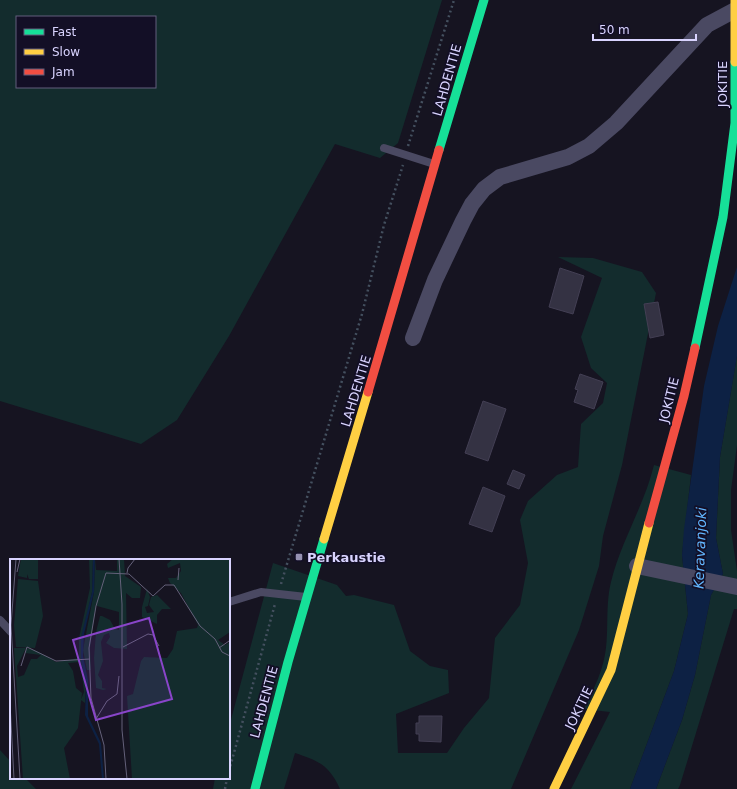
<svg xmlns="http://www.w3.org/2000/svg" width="737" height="789" font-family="'DejaVu Sans',sans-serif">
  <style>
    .green { fill: #132c2d; fill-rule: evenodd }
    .water { fill: #0d2144 }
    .building { fill: #343243; stroke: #433f54 }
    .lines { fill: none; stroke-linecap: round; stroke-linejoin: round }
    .path { stroke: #44505f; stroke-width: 2.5; stroke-dasharray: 2 3; stroke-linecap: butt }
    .lane { stroke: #4a4962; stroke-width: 8 }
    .street { stroke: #4a4962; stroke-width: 16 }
    .fast { stroke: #16e098; stroke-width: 9 }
    .slow { stroke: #ffcf43; stroke-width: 9 }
    .jam { stroke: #f24e42; stroke-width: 9 }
    .poi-dot { fill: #9591b1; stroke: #130f26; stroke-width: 1.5 }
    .labels { text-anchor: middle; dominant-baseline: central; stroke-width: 3.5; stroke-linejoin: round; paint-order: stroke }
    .street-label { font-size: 13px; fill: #d9d4ff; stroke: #130f26 }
    .poi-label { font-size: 13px; font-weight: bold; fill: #d9d4ff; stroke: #130f26; text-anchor: start }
    .water-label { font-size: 14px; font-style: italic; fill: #62b6ff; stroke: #130f26 }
    .inset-road { fill: none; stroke: #64617a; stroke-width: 1 }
    .view { fill: #8945c9; fill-opacity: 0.15; stroke: #8945c9; stroke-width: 2 }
    .inset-edge { fill: none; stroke: #d9d4ff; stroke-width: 2 }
  </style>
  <rect width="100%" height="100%" fill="#161421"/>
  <!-- green -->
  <path class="green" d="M0 0H442L398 143 380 158 335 144 229 336 177 420 141 444 0 401ZM17 17H155V87H17Z
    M558 257 593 258 642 272 656 293 622 465 603 536 599 566 579 630 511 789H340C329 765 319 761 295 753L284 789H213L215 778H229V727L273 563 337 585 346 596 354 595 394 605 410 651 430 666 448 670 449 693 396 714 398 753H447L464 728 489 698 495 638 520 605 528 563 520 520 528 501 557 475 578 467 581 424 603 403 607 383 591 368 581 337 602 278Z
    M737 355V445L731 490V530L737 571V609H734L680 785 678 789H656L682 720 695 675 711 595 723 574 716 538 720 457Z
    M654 465 691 475 682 555 688 614 674 671 630 789H571L610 712 584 709C590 696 598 681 602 667 611 640 604 610 611 582 621 541 644 506 654 465Z
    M0 750 11 762V778H25L36 789H0Z"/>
  <!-- water -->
  <path class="water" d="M737 267V356L720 457 716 538 723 574 711 595 695 675 682 720 656 789H630L674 671 688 614 682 555 684 529 704 386 718 326Z"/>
  <!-- building -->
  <path class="building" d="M560 268 584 276 573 314 549 307Z
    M658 302 664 335 650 338 644 304Z
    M580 374 603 382 594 409 574 402 578 390 575 389Z
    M483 401 506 409 488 461 465 453Z
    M513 470 525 475 519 489 507 484Z
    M483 487 505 496 492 532 469 524Z
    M419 716H442L441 742 419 741V734H416V723H419Z"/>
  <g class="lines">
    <!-- path -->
    <path class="path" d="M408 146 454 0
      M281 584 362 314 384 225 403 165
      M229 771 275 604
      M225 789 227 778"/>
    <!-- lane -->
    <path class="lane" d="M384 148 434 164
      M229 602 261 592 306 597
      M0 620 11 632"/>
    <!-- street -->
    <path class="street" d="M413 338 435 280 463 221 472 204 484 189 500 177 568 157 589 146 616 123 707 25 735 10
      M637 566 737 587"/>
    <!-- fast -->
    <path class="fast" d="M439 150 484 0
      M695 348 723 217 735 123V62
      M255 789 288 662 324 539"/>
    <!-- slow -->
    <path class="slow" d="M735 0V62
      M324 539 368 392
      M554 789 611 670 649 523"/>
    <!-- jam -->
    <path class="jam" d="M368 392 439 150
      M649 523 684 396 695 348"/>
  </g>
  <!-- markers -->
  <rect class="poi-dot" x="295" y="553" width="8" height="8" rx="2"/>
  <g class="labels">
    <!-- street labels -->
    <g class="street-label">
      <text transform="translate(447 80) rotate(-74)">LAHDENTIE</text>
      <text transform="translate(722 84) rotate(-90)">JOKITIE</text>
      <text transform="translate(356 391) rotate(-73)">LAHDENTIE</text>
      <text transform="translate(669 400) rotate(-76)">JOKITIE</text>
      <text transform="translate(264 702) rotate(-75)">LAHDENTIE</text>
      <text transform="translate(579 708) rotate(-64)">JOKITIE</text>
    </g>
    <!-- poi labels -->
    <g class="poi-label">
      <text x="307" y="557">Perkaustie</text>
    </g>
    <!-- water labels -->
    <g class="water-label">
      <text transform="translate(700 548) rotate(-88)">Keravanjoki</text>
    </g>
  </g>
  <!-- overview -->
  <g transform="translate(10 559)">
    <rect width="220" height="220" fill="#161421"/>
    <path d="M11 0H28V20H19L17 15V19L8 17ZM79 0H83L82 33 71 86V102L76 127 75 144 71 141 74 133 71 107 69 103 58 104 63 112 66 129 72 134 68 169 54 189 60 220H13L4 89H16L7 107 8 118 14 116 21 100H27L31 96 15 94 17 89 27 92 46 103 69 99V79L80 29ZM85 0 86 11 107 12V0H114L115 17 131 28 130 39H122L116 34 117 90 104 89 96 84 100 78 99 74 94 76 91 83 93 102 88 116 92 122V129L97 130 93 131 86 129 84 99 86 73 90 57H92L100 61 105 70 109 71V53L87 47 86 44 80 89 81 111H77L73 91 84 33ZM163 0H220V73L208 81 215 86 220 83V220H122L117 137 123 135 131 102 134 98 157 99 163 90 167 72 187 69 188 66 171 34 160 24 158 19H166L171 12 170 4 158 9 157 5ZM8 20 28 22 33 57 25 89 6 88 4 66ZM137 30 140 38 138 47 135 48 137 54 144 53 139 46 141 38 147 36 161 50H152L147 56V65L132 58V48Z" fill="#132c2d"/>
    <path d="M83 0H85L84 33 74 75 73 97 78 121V157L91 184 94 220H92L89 185 75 156 76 128 71 102V78L82 33Z" fill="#0d2144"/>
    <path class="inset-road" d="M6 0 1 66 10 220M109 0 112 45V171L117 220M7 13 10 0M117 14 118 9 125 0M168 21 169 9M113 88 138 75 143 76 149 87M209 89 219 82M11 107 17 88 46 102 80 100M0 144 4 220M86 160 97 142 107 135 109 117M96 220 94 186 81 139 79 89 86 47 96 14 119 15 143 37 155 26H164L190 67 205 80 212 93 220 97"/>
    <path class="view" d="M139 59 162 140 86 161 63 81Z"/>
    <rect width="220" height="220" class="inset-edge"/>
  </g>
  <!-- legend -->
  <rect x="16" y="16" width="140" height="72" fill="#130f26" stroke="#625e7d"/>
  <rect x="24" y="29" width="20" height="6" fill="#16e098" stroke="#625e7d"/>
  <text x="52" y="36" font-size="12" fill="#d9d4ff">Fast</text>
  <rect x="24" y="49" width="20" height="6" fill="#ffcf43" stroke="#625e7d"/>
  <text x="52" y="56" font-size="12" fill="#d9d4ff">Slow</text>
  <rect x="24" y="69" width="20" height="6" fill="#f24e42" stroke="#625e7d"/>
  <text x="52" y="76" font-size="12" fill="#d9d4ff">Jam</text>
  <!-- scale -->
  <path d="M593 34v6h103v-6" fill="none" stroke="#d9d4ff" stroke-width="2"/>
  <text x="599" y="34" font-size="12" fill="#d9d4ff" stroke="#130f26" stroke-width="3" paint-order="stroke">50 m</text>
</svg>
